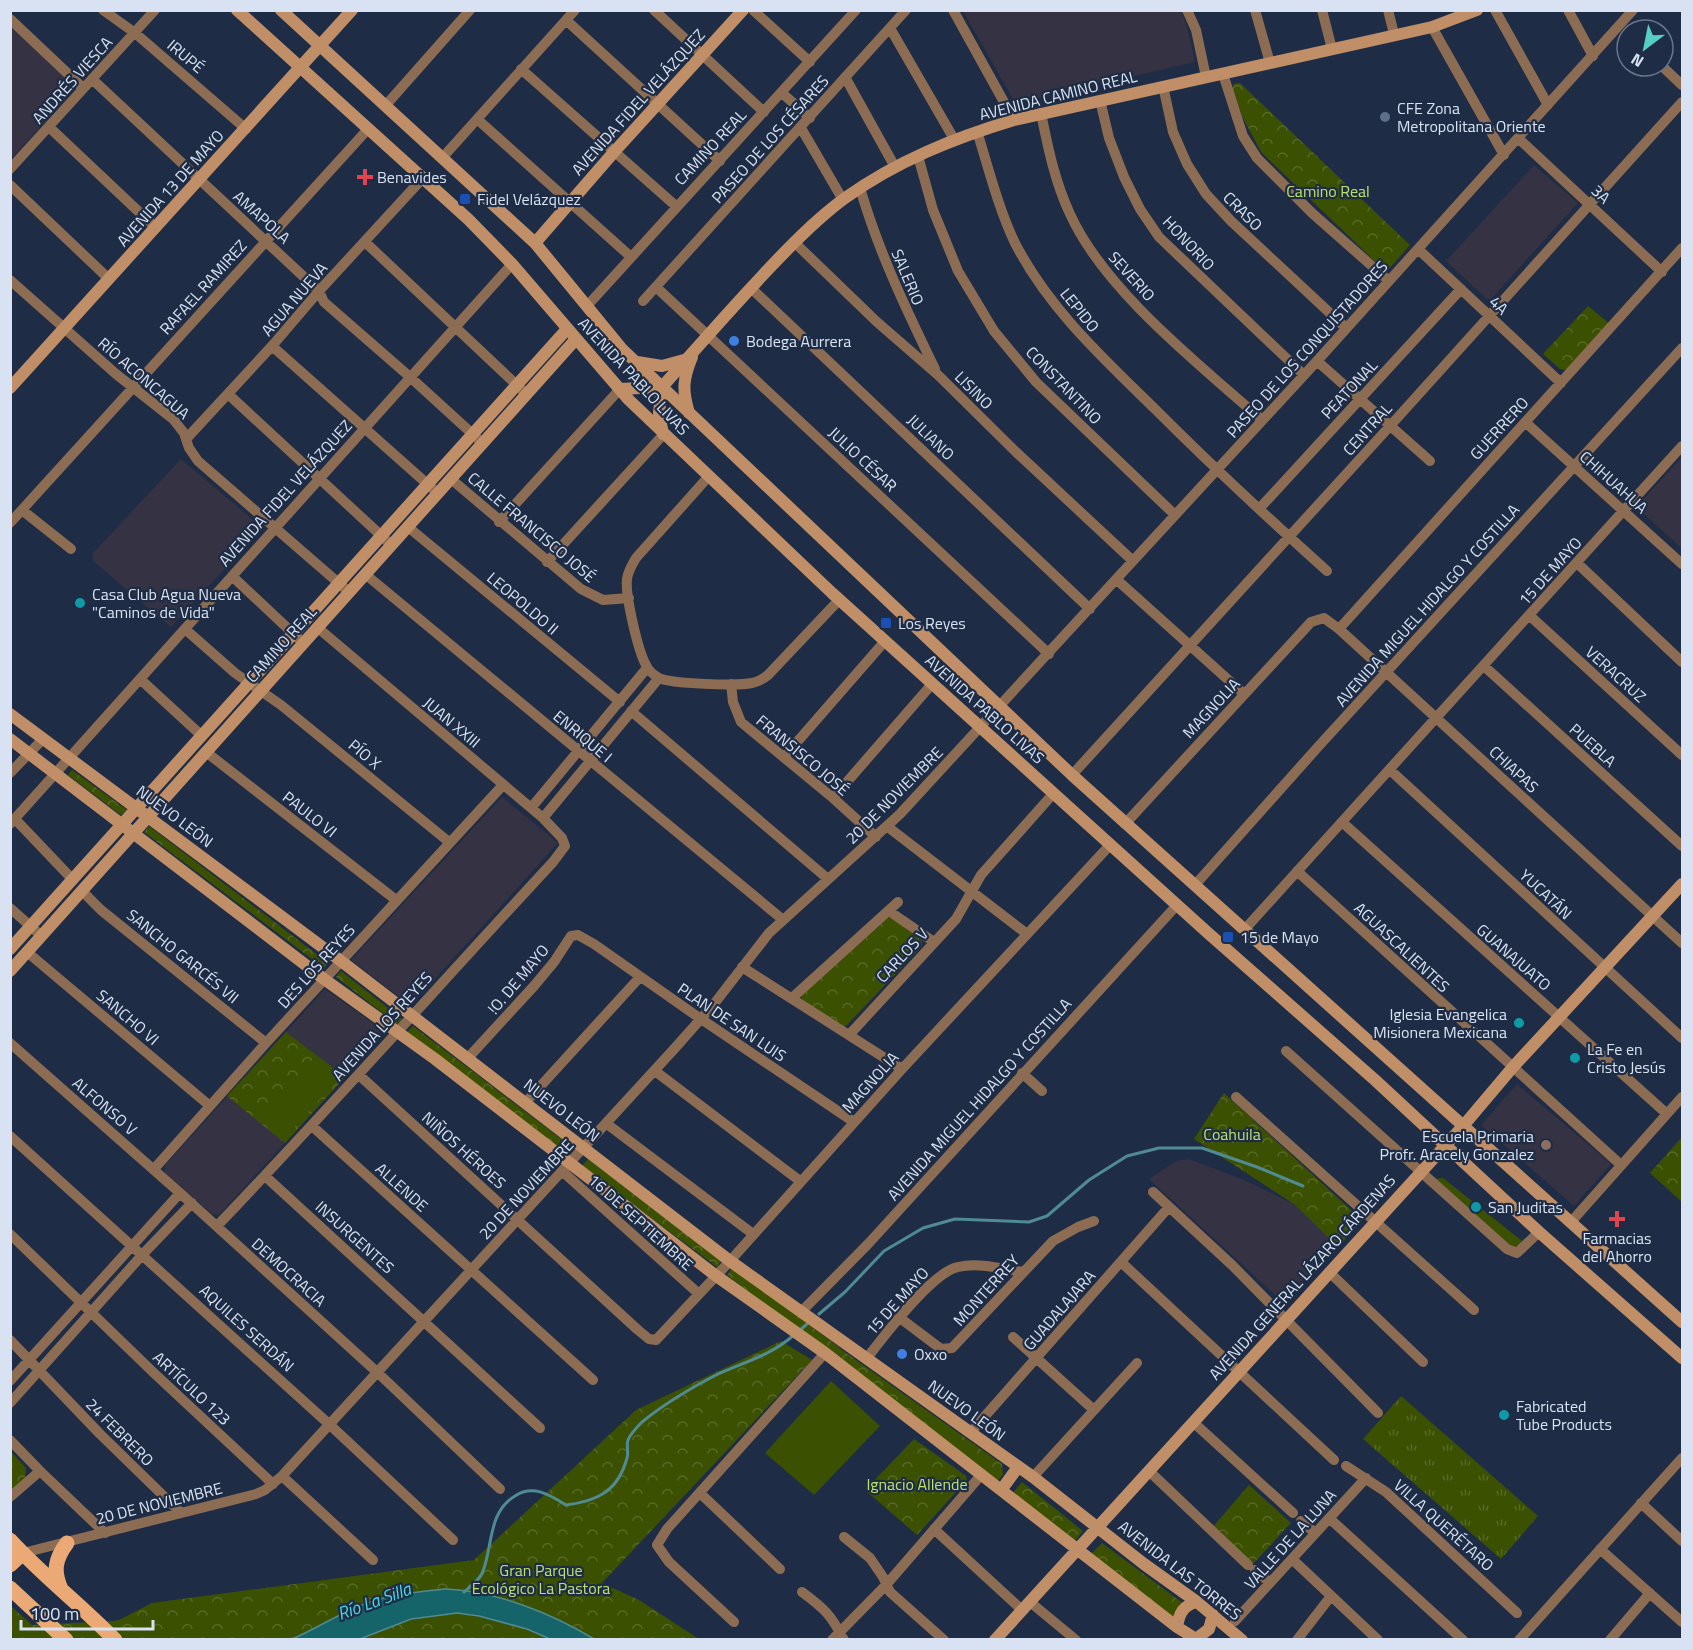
<svg xmlns="http://www.w3.org/2000/svg" width="1693" height="1650" font-family="'Titillium Web',sans-serif">
  <style>
    .education { fill: #343243 }
    .grass { fill: url(#grass-tufts) }
    .park { fill: url(#park-crowns) }
    .garden { fill: #3c5001 }
    .water { fill: #15646a; stroke: #508a93; stroke-width: 1.5 }
    .lines { fill: none; stroke-linecap: round; stroke-linejoin: round }
    .stream { stroke: #508a93; stroke-width: 3 }
    .street { stroke: #8c6c53; stroke-width: 10 }
    .secondary { stroke: #c18f67; stroke-width: 12 }
    .primary { stroke: #ebaa75; stroke-width: 15 }
    .service-dot { fill: #5c6f8a; stroke: #1e2d45; stroke-width: 2 }
    .health-dot { fill: #e0444e; stroke: #1e2d45; stroke-width: 2 }
    .transit-dot { fill: #1a4fb4; stroke: #1e2d45; stroke-width: 2 }
    .shop-dot { fill: #3f7fe0; stroke: #1e2d45; stroke-width: 2 }
    .culture-dot { fill: #0f9aa8; stroke: #1e2d45; stroke-width: 2 }
    .education-dot { fill: #8d6e63; stroke: #1e2d45; stroke-width: 2 }
    .labels { text-anchor: middle; dominant-baseline: central; stroke-width: 4.5; stroke-linejoin: round; paint-order: stroke }
    .street-label { font-size: 16px; fill: #d8e2f2; stroke: #1e2d45 }
    .poi-label { font-size: 16px; fill: #d8e2f2; stroke: #1e2d45; text-anchor: start }
    .park-label { font-size: 16px; fill: #bbe06b; stroke: #1e2d45 }
    .water-label { font-size: 18px; font-style: italic; fill: #49d9e5; stroke: #1e2d45 }
  </style>
  <defs>
    <pattern id="grass-tufts" width="24" height="20" patternUnits="userSpaceOnUse" patternTransform="scale(1.5)"><rect width="24" height="20" fill="#3c5001"/><path d="M3 7l-1-3M5 7V3M7 7l1-3M15 17l-1-3M17 17v-4M19 17l1-3" fill="none" stroke="#576926"/></pattern>
    <pattern id="park-crowns" width="20" height="18" patternUnits="userSpaceOnUse" patternTransform="scale(1.5)"><rect width="20" height="18" fill="#3c5001"/><path d="M2 6a3 3 0 1 1 6 0M12 15a3 3 0 1 1 6 0" fill="none" stroke="#576926"/></pattern>
  </defs>
  <rect width="100%" height="100%" fill="#1e2d45"/>
  <!-- education -->
  <path class="education" d="M963 11H1181L1186 23 1195 62 1018 103 1014 101Z
    M11 27 75 84 74 90 11 159Z
    M1534 165 1578 203 1491 299H1487L1446 261Z
    M1682 457V549L1641 511 1639 504Z
    M181 459 258 524V533L171 627 93 561V553Z
    M502 797 558 843 412 1004H408L351 960Z
    M325 989 380 1028V1039L219 1215 212 1214 165 1173V1165Z
    M1517 1084 1611 1164 1574 1206 1481 1125Z
    M1189 1159 1244 1180 1294 1204 1335 1243 1284 1303 1149 1179 1176 1161Z"/>
  <!-- grass -->
  <path class="grass" d="M1401 1396 1538 1516 1501 1559 1363 1439Z"/>
  <!-- park -->
  <path class="park" d="M1240 83 1410 245 1389 269 1382 268 1261 152 1244 120 1232 89 1234 84Z
    M1588 306 1610 324 1566 370 1560 369 1543 354Z
    M72 770 127 810 121 815 68 775Z
    M149 826 328 963 324 968 308 956 144 832Z
    M888 918H893L922 941V946L846 1026H840L801 1002 802 995Z
    M341 971 402 1019 397 1024 336 977Z
    M413 1026 573 1148 567 1155 407 1032Z
    M286 1032 345 1077 285 1143 227 1096Z
    M1224 1093 1362 1220 1338 1247 1294 1204 1194 1139Z
    M1682 1137V1202L1650 1173Z
    M588 1159 721 1261 717 1267 582 1166Z
    M1443 1178 1522 1241V1243L1515 1250 1435 1179Z
    M733 1267 849 1355 1002 1464 1003 1475 996 1482 922 1427 727 1275Z
    M781 1341 812 1360 602 1583 639 1600 699 1639H11L10 1605 32 1625 112 1621 119 1620 152 1603 474 1560 636 1410Z
    M914 1439 966 1476 967 1480 917 1535 865 1490Z
    M11 1452 26 1468 25 1479 11 1493Z
    M1022 1482 1083 1531 1074 1542 1012 1494Z
    M1249 1485 1291 1523 1251 1566 1211 1529Z
    M1102 1543 1184 1604 1174 1618 1091 1554Z"/>
  <!-- garden -->
  <path class="garden" d="M315 1057 339 1078 288 1134 265 1112Z
    M831 1381 880 1426 814 1495 765 1453Z"/>
  <!-- water -->
  <path class="water" d="M446 1589C496 1591 551 1613 594 1639H550L527 1629 479 1616 457 1613 411 1619 360 1639H292C314 1630 333 1617 355 1608 383 1595 415 1592 446 1589Z"/>
  <g class="lines">
    <!-- stream -->
    <path class="stream" d="M819 1314 845 1292 884 1251 923 1228 955 1219 1029 1222 1047 1216 1089 1180 1127 1156 1159 1148H1202L1257 1167 1303 1186
      M799 1331 807 1324
      M464 1592C471 1586 480 1580 483 1571 493 1545 488 1512 515 1496 533 1484 550 1495 566 1505 598 1501 618 1491 627 1458 629 1453 626 1446 628 1440 630 1435 638 1426 642 1422 664 1404 691 1388 716 1375 744 1362 770 1356 794 1335"/>
    <!-- street -->
    <path class="street" d="M103 10 135 33 246 129
      M654 10 764 112
      M753 10 810 62
      M953 10 1014 120
      M1187 10 1196 30 1206 77
      M1255 10 1270 63
      M1322 10 1332 49
      M1388 10 1394 34
      M1495 10 1548 105
      M1568 10 1593 56
      M10 19 83 88
      M566 20 720 161
      M1432 27 1504 155
      M890 28 954 139
      M1662 66 1682 85
      M521 69 677 207
      M1223 74 1243 136 1257 158 1312 213 1389 281
      M845 77 895 167
      M92 79 319 291 324 302 410 377 478 439
      M1163 86 1173 132 1187 164 1206 194 1231 221 1346 328
      M782 93 810 118
      M1100 100 1109 138 1124 177 1140 209 1159 237 1304 375
      M386 105 470 10
      M1041 113C1048 148 1055 182 1070 214 1105 291 1199 364 1262 420
      M477 119 631 257
      M49 127 156 228
      M801 128 843 200
      M977 131C988 167 999 210 1015 243 1049 309 1103 358 1155 409 1211 465 1269 519 1327 571
      M1519 139 1662 272
      M918 156 933 210 958 271 994 331 1036 382 1175 515
      M443 157 575 10
      M10 169 155 10
      M10 185 109 279
      M860 188C879 253 906 309 935 369
      M365 242 522 390
      M794 242 877 322 938 375 1016 452 1133 561
      M1418 249 1561 383
      M10 280 116 374 173 419 184 433 189 448 198 461 349 592
      M656 287 1049 654
      M751 288 1090 609
      M643 301 906 10
      M587 306 856 10
      M272 346 433 489
      M1317 361 1430 461
      M228 394 387 541
      M1525 422 1682 564
      M187 438 272 346 319 291 422 179
      M709 476 636 558C632 565 628 571 627 579 625 595 638 651 646 665 648 670 654 675 659 678 672 684 737 686 752 683 758 682 763 679 768 675L839 600
      M451 479 581 589 603 600 629 598
      M1259 509 1461 289
      M22 510 71 549
      M499 522 620 389
      M10 523 368 129
      M408 527 620 702
      M547 562 663 435
      M1577 563 1682 662
      M365 574 782 919
      M232 576 299 639
      M1116 579 1244 694
      M1529 615 1682 755
      M185 629 235 673 281 705 449 842
      M1339 629 1682 248
      M1484 666 1682 846
      M140 679 202 736
      M731 684 733 702 741 722 833 798 876 837
      M631 711 828 879
      M206 752 396 900
      M784 757 885 641
      M1390 770 1682 1038
      M10 773 43 739
      M1072 775 1390 426 1682 102
      M833 798 932 684
      M531 808 647 668
      M543 818 659 678
      M15 819 73 880
      M1342 822 1667 1114
      M10 824 512 264
      M1125 824 1311 622 1324 618 1339 629 1682 943
      M888 827 1027 934
      M1297 871 1621 1165
      M1195 885 1317 748 1682 348
      M82 891 101 910 266 1043
      M10 908 37 932
      M889 911 934 942
      M1245 929 1682 446
      M27 952 210 1106
      M742 967 902 1069
      M792 998 898 902
      M850 1034 956 919 981 875 1053 794
      M10 1043 180 1193 378 1373 500 1489
      M1286 1051 1507 1249 1517 1253 1539 1232
      M467 1059 534 986 554 962 571 936 578 935 594 944 701 1019 854 1122
      M655 1071 800 1181
      M1022 1073 1042 1091
      M359 1075 638 1330 649 1339 656 1340 730 1261 902 1069 1110 845
      M1236 1097 1474 1310
      M526 1102 640 977
      M607 1124 753 1234
      M312 1126 593 1380
      M10 1136 330 1425 453 1540
      M154 1169 266 1043 503 785
      M563 1172 699 1294
      M265 1176 540 1428
      M1153 1192 1232 1265 1378 1413
      M1571 1222 1682 1097
      M217 1226C331 1107 441 983 553 862L565 846 562 838 543 818 318 628
      M10 1234 155 1374 273 1484
      M1121 1262 1334 1460
      M1329 1272 1423 1362
      M802 1311 869 1243 1177 905
      M900 1318 941 1349 952 1348 1053 1241 1078 1227 1094 1221
      M1013 1337 1094 1410
      M10 1340 100 1434 181 1513
      M867 1358C884 1336 932 1272 958 1267 978 1262 1003 1269 1023 1272
      M10 1381 180 1193
      M10 1403 143 1254 192 1203
      M1193 1422 1293 1513
      M971 1432 1169 1207
      M10 1440 40 1471 105 1533
      M1346 1466 1386 1492 1517 1613
      M1149 1471 1248 1565
      M282 1476 373 1560
      M1033 1477 1137 1363
      M700 1493 780 1569
      M10 1497 40 1471
      M1641 1503 1682 1541
      M1329 1518 1463 1640
      M1301 1521 1315 1533
      M934 1529 1022 1610
      M844 1537 870 1558 883 1577 890 1592 944 1640
      M1600 1549 1682 1622
      M23 1553 256 1494 265 1490 282 1476 675 1048 714 1004 769 933 900 814 1317 361 1633 10
      M1292 1559 1378 1640
      M1255 1570 1270 1583
      M802 1592C825 1609 831 1615 844 1640
      M1030 1602 1076 1640
      M1235 1621 1366 1478
      M734 1622 669 1562 657 1545 667 1529 825 1353
      M832 1640 886 1585 982 1474
      M1297 1640 1331 1596
      M1519 1640 1682 1458
      M1610 1640 1650 1593"/>
    <!-- secondary -->
    <path class="secondary" d="M237 10 468 219 512 264 629 400 832 593 1208 933 1375 1080 1539 1232 1682 1358
      M281 10 535 243 622 349 1072 775 1682 1322
      M535 243 614 152 743 10
      M637 362 662 366 684 360
      M662 387C695 350 728 312 762 276 788 248 815 220 845 198 897 161 954 138 1014 120L1432 27 1477 10
      M662 387 659 413 663 434
      M10 388 352 10
      M620 389 662 387
      M689 413C682 390 683 379 692 357
      M10 714 341 961 730 1261 1033 1477 1144 1564 1197 1602 1242 1640
      M10 739 324 979 435 1059 715 1275 825 1353 1177 1627 1196 1639 1209 1629 1213 1615
      M10 949 567 329
      M10 971 576 339
      M1002 1489 1018 1467
      M1177 1627C1179 1614 1183 1605 1197 1602
      M995 1640 1464 1125 1513 1067 1682 884"/>
    <!-- primary -->
    <path class="primary" d="M10 1540C43 1576 81 1605 115 1640
      M10 1565 23 1553
      M10 1588 66 1640
      M61 1589C53 1571 55 1559 67 1543"/>
  </g>
  <!-- markers -->
  <circle class="service-dot" cx="1385" cy="117" r="6"/>
  <g class="health-dot">
    <path d="M362 168h6v6h6v6h-6v6h-6v-6h-6v-6h6z"/>
    <path d="M1614 1210h6v6h6v6h-6v6h-6v-6h-6v-6h6z"/>
  </g>
  <g class="transit-dot">
    <rect x="459" y="193" width="12" height="12" rx="3"/>
    <rect x="880" y="617" width="12" height="12" rx="3"/>
    <rect x="1222" y="931" width="12" height="12" rx="3"/>
  </g>
  <g class="shop-dot">
    <circle cx="734" cy="341" r="6"/>
    <circle cx="902" cy="1354" r="6"/>
  </g>
  <g class="culture-dot">
    <circle cx="80" cy="603" r="6"/>
    <circle cx="1519" cy="1023" r="6"/>
    <circle cx="1575" cy="1058" r="6"/>
    <circle cx="1476" cy="1207" r="6"/>
    <circle cx="1504" cy="1415" r="6"/>
  </g>
  <circle class="education-dot" cx="1546" cy="1145" r="6"/>
  <g class="labels">
    <!-- street labels -->
    <g class="street-label">
      <text transform="translate(186 56) rotate(40)">IRUPÉ</text>
      <text transform="translate(72 80) rotate(-48)">ANDRÉS VIESCA</text>
      <text transform="translate(1058 95) rotate(-14)">AVENIDA CAMINO REAL</text>
      <text transform="translate(638 102) rotate(-48)">AVENIDA FIDEL VELÁZQUEZ</text>
      <text transform="translate(770 139) rotate(-48)">PASEO DE LOS CÉSARES</text>
      <text transform="translate(710 147) rotate(-47)">CAMINO REAL</text>
      <text transform="translate(170 188) rotate(-48)">AVENIDA 13 DE MAYO</text>
      <text transform="translate(1601 194) rotate(43)">3A</text>
      <text transform="translate(1243 211) rotate(45)">CRASO</text>
      <text transform="translate(262 217) rotate(42)">AMAPOLA</text>
      <text transform="translate(1189 243) rotate(47)">HONORIO</text>
      <text transform="translate(1132 276) rotate(48)">SEVERIO</text>
      <text transform="translate(908 277) rotate(67)">SALERIO</text>
      <text transform="translate(203 287) rotate(-48)">RAFAEL RAMIREZ</text>
      <text transform="translate(294 299) rotate(-49)">AGUA NUEVA</text>
      <text transform="translate(1499 305) rotate(43)">4A</text>
      <text transform="translate(1080 310) rotate(51)">LEPIDO</text>
      <text transform="translate(1307 349) rotate(-48)">PASEO DE LOS CONQUISTADORES</text>
      <text transform="translate(634 376) rotate(47)">AVENIDA PABLO LIVAS</text>
      <text transform="translate(144 378) rotate(41)">RÍO ACONCAGUA</text>
      <text transform="translate(1064 385) rotate(46)">CONSTANTINO</text>
      <text transform="translate(1349 389) rotate(-47)">PEATONAL</text>
      <text transform="translate(974 390) rotate(45)">LISINO</text>
      <text transform="translate(1499 428) rotate(-48)">GUERRERO</text>
      <text transform="translate(1367 429) rotate(-48)">CENTRAL</text>
      <text transform="translate(931 437) rotate(44)">JULIANO</text>
      <text transform="translate(863 459) rotate(43)">JULIO CÉSAR</text>
      <text transform="translate(1614 482) rotate(42)">CHIHUAHUA</text>
      <text transform="translate(285 493) rotate(-48)">AVENIDA FIDEL VELÁZQUEZ</text>
      <text transform="translate(532 527) rotate(40)">CALLE FRANCISCO JOSÉ</text>
      <text transform="translate(1550 571) rotate(-48)">15 DE MAYO</text>
      <text transform="translate(523 603) rotate(40)">LEOPOLDO II</text>
      <text transform="translate(1427 605) rotate(-48)">AVENIDA MIGUEL HIDALGO Y COSTILLA</text>
      <text transform="translate(281 644) rotate(-48)">CAMINO REAL</text>
      <text transform="translate(1616 674) rotate(42)">VERACRUZ</text>
      <text transform="translate(1211 708) rotate(-47)">MAGNOLIA</text>
      <text transform="translate(985 709) rotate(42)">AVENIDA PABLO LIVAS</text>
      <text transform="translate(452 722) rotate(40)">JUAN XXIII</text>
      <text transform="translate(583 736) rotate(40)">ENRIQUE I</text>
      <text transform="translate(1593 745) rotate(42)">PUEBLA</text>
      <text transform="translate(365 754) rotate(40)">PÍO X</text>
      <text transform="translate(803 755) rotate(40)">FRANSISCO JOSÉ</text>
      <text transform="translate(1514 769) rotate(43)">CHIAPAS</text>
      <text transform="translate(894 795) rotate(-45)">20 DE NOVIEMBRE</text>
      <text transform="translate(310 814) rotate(38)">PAULO VI</text>
      <text transform="translate(175 816) rotate(37)">NUEVO LEÓN</text>
      <text transform="translate(1546 894) rotate(43)">YUCATÁN</text>
      <text transform="translate(1402 947) rotate(43)">AGUASCALIENTES</text>
      <text transform="translate(902 955) rotate(-47)">CARLOS V</text>
      <text transform="translate(183 956) rotate(39)">SANCHO GARCÉS VII</text>
      <text transform="translate(1514 957) rotate(41)">GUANAJUATO</text>
      <text transform="translate(316 966) rotate(-48)">DES LOS REYES</text>
      <text transform="translate(518 979) rotate(-50)">!O. DE MAYO</text>
      <text transform="translate(128 1017) rotate(40)">SANCHO VI</text>
      <text transform="translate(732 1022) rotate(34)">PLAN DE SAN LUIS</text>
      <text transform="translate(382 1026) rotate(-48)">AVENIDA LOS REYES</text>
      <text transform="translate(870 1082) rotate(-48)">MAGNOLIA</text>
      <text transform="translate(979 1099) rotate(-48)">AVENIDA MIGUEL HIDALGO Y COSTILLA</text>
      <text transform="translate(105 1106) rotate(41)">ALFONSO V</text>
      <text transform="translate(562 1110) rotate(38)">NUEVO LEÓN</text>
      <text transform="translate(464 1150) rotate(42)">NIÑOS HÉROES</text>
      <text transform="translate(402 1187) rotate(42)">ALLENDE</text>
      <text transform="translate(526 1189) rotate(-47)">20 DE NOVIEMBRE</text>
      <text transform="translate(641 1222) rotate(42)">16 DE SEPTIEMBRE</text>
      <text transform="translate(355 1237) rotate(42)">INSURGENTES</text>
      <text transform="translate(289 1272) rotate(42)">DEMOCRACIA</text>
      <text transform="translate(1302 1277) rotate(-48)">AVENIDA GENERAL LÁZARO CÁRDENAS</text>
      <text transform="translate(986 1290) rotate(-48)">MONTERREY</text>
      <text transform="translate(897 1301) rotate(-48)">15 DE MAYO</text>
      <text transform="translate(1059 1310) rotate(-49)">GUADALAJARA</text>
      <text transform="translate(247 1328) rotate(42)">AQUILES SERDÁN</text>
      <text transform="translate(192 1388) rotate(43)">ARTÍCULO 123</text>
      <text transform="translate(967 1410) rotate(36)">NUEVO LEÓN</text>
      <text transform="translate(120 1432) rotate(45)">24 FEBRERO</text>
      <text transform="translate(159 1503) rotate(-14)">20 DE NOVIEMBRE</text>
      <text transform="translate(1444 1525) rotate(42)">VILLA QUERÉTARO</text>
      <text transform="translate(1290 1539) rotate(-48)">VALLE DE LA LUNA</text>
      <text transform="translate(1180 1570) rotate(38)">AVENIDA LAS TORRES</text>
    </g>
    <!-- poi labels -->
    <g class="poi-label">
      <text x="1397" y="108">CFE Zona<tspan x="1397" dy="18">Metropolitana Oriente</tspan></text>
      <text x="377" y="177">Benavides</text>
      <text x="477" y="199">Fidel Velázquez</text>
      <text x="746" y="341">Bodega Aurrera</text>
      <text x="92" y="594">Casa Club Agua Nueva<tspan x="92" dy="18">"Caminos de Vida"</tspan></text>
      <text x="898" y="623">Los Reyes</text>
      <text x="1240" y="937">15 de Mayo</text>
      <text x="1507" y="1014" text-anchor="end">Iglesia Evangelica<tspan x="1507" dy="18">Misionera Mexicana</tspan></text>
      <text x="1587" y="1049">La Fe en<tspan x="1587" dy="18">Cristo Jesús</tspan></text>
      <text x="1534" y="1136" text-anchor="end">Escuela Primaria<tspan x="1534" dy="18">Profr. Aracely Gonzalez</tspan></text>
      <text x="1488" y="1207">San Juditas</text>
      <text x="1617" y="1238" text-anchor="middle">Farmacias<tspan x="1617" dy="18">del Ahorro</tspan></text>
      <text x="914" y="1354">Oxxo</text>
      <text x="1516" y="1406">Fabricated<tspan x="1516" dy="18">Tube Products</tspan></text>
    </g>
    <!-- park labels -->
    <g class="park-label">
      <text x="1328" y="191">Camino Real</text>
      <text x="1232" y="1134">Coahuila</text>
      <text x="917" y="1484">Ignacio Allende</text>
      <text x="541" y="1570">Gran Parque<tspan x="541" dy="18">Ecológico La Pastora</tspan></text>
    </g>
    <!-- water labels -->
    <g class="water-label">
      <text transform="translate(374 1601) rotate(-20)">Río La Silla</text>
    </g>
  </g>
  <!-- border -->
  <rect width="1693" height="1650" fill="none" stroke="#d8e2f2" stroke-width="24"/>
  <!-- north arrow -->
  <g transform="translate(1645 48) rotate(212)"><circle r="28" fill="#1e2d45" stroke="#68758a" stroke-width="1.5"/>
  <path d="M0-4.5L10 22L0 15L-10 22Z" fill="#56cec3"/>
  <text y="-9" font-size="16" font-weight="bold" text-anchor="middle" fill="#d8e2f2">N</text>
  </g>
  <!-- scale -->
  <path d="M21 1620v9h132v-9" fill="none" stroke="#d8e2f2" stroke-width="3"/>
  <text x="30" y="1620" font-size="18" fill="#d8e2f2" stroke="#1e2d45" stroke-width="4.5" paint-order="stroke">100 m</text>
</svg>
